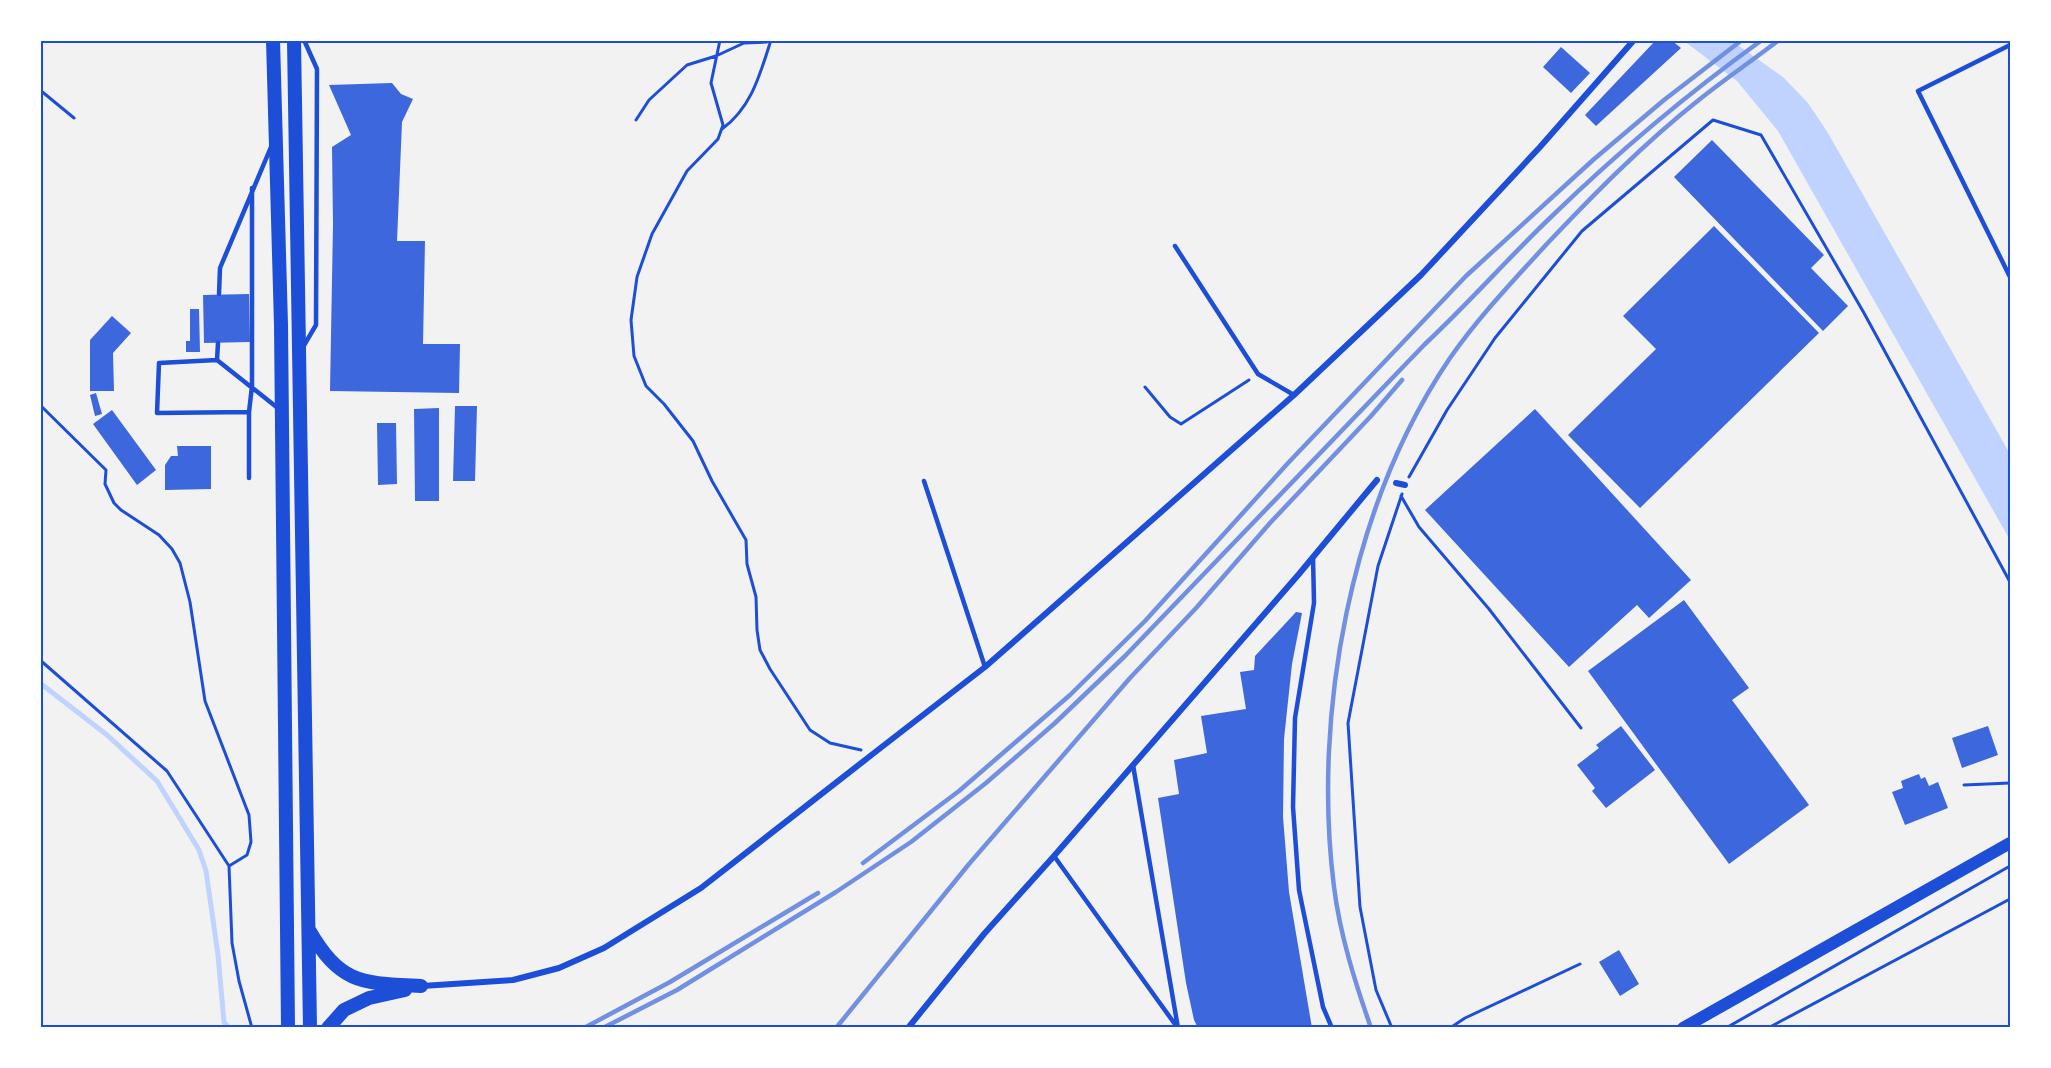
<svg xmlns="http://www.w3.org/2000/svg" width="2051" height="1068" font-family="Helvetica,sans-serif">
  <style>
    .water { fill: #bfd3fe }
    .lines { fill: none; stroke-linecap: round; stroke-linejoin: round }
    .stream { stroke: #bfd3fe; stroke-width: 5 }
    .building { fill: #3d67dc }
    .path { stroke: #1d4ed8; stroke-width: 3 }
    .service { stroke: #1d4ed8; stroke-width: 4.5 }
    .minor { stroke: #1d4ed8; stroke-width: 6 }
    .secondary { stroke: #1d4ed8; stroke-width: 12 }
    .primary { stroke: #1d4ed8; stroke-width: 14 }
    .rail { stroke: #7290e2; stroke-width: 4.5 }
    .neatline { fill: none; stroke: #1d4ed8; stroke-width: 2 }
  </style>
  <rect width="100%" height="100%" fill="#f2f2f2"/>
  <!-- water -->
  <path class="water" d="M1684 41H1732L1783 77 1808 103 1828 133 2010 454V540L1778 131 1737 81Z"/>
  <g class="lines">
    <!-- stream -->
    <path class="stream" d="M40 683 107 735 157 781 199 850 206 871 218 955 224 1022 229 1028"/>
  </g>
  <!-- building -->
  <path class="building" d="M1656 40H1671L1681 48 1596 126 1585 115Z
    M1561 47 1590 73 1571 93 1543 67Z
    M392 83 401 94 413 99 402 122 397 241H425L423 344H460L459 393 330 391 333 224 332 147 351 135 329 85Z
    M1712 140 1824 255 1811 268 1848 306 1823 331 1674 177Z
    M1714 226 1819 333 1640 508 1568 435 1656 349 1623 316Z
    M249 294 250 342 204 343 203 295Z
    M190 309H199L200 352H186V341H190Z
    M112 316 131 333 113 353 114 391H90V340Z
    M96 393 102 414 95 416 90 395Z
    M455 406H477L475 481H453Z
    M439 408V501H415L414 409Z
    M1535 409 1691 580 1649 618 1637 605 1569 667 1425 510Z
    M112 410 156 470 137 485 93 424Z
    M377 423H396L397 484 378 485Z
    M177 446H211V489L165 490V465L171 456H178Z
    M1684 600 1749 688 1732 700 1809 805 1729 864 1588 671Z
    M1296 612 1302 613 1292 664 1284 739 1283 817 1289 892 1312 1028H1198L1194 1020 1186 983 1158 798 1179 794 1174 760 1207 753 1201 716 1246 709 1240 672 1254 670 1255 656Z
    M1621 726 1655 770 1606 808 1592 791 1595 788 1577 765 1599 748 1596 745Z
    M1988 726 1998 755 1962 768 1952 738Z
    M1919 774 1921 779 1925 777 1929 786 1938 782 1948 808 1905 825 1892 792 1903 788 1901 781Z
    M1619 950 1639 984 1620 996 1599 962Z"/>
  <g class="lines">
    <!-- path -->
    <path class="path" d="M720 40 711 83 723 125 718 139 687 171 652 234 637 277 631 320 634 356 646 386 664 404 693 441 712 481 746 540 747 564 756 597 757 630 760 650 770 669 810 730 830 743 861 750
      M40 90 74 118
      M636 120 649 100 687 65 716 56 744 43 767 42 771 40
      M722 129C752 107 760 74 771 40
      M1145 387 1170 417 1181 424 1249 380
      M40 405 106 470 105 484 114 503 121 510 159 535 172 549 180 563 190 602 205 701 249 815 251 842 247 855 229 866
      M1409 477 1447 410 1495 338 1582 231 1713 120 1761 135 1864 313 2010 582
      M1401 496 1419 527 1489 609 1581 728
      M40 660 167 771 229 866 232 943 239 981 252 1028
      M1964 785 2010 783
      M1392 1028 1376 990 1360 907 1348 723 1378 566 1402 494
      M1450 1028 1465 1018 1580 964
      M1726 1028 2010 866
      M1768 1028 2010 899"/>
    <!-- service -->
    <path class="service" d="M2010 45 1918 91 2010 277
      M1175 246 1258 374 1294 395
      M219 294 220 268 271 147
      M218 343 217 360 279 409
      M303 347 316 325 317 69 304 40
      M217 360 159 363 157 413 249 412 252 386V188
      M249 412V478
      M924 481 985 667
      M1313 557 1314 603 1295 718 1293 807 1299 890 1323 1007 1332 1028
      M1133 765 1178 1028
      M1054 856 1177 1027"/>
    <!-- minor -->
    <path class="minor" d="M1396 483 1405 485
      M422 986 513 980 559 968 604 948 701 888 874 753 985 667 1294 395 1421 275 1540 147 1634 40
      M908 1028 984 934 1054 856 1299 574 1377 480"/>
    <!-- secondary -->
    <path class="secondary" d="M1683 1028 2010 843"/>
    <!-- primary -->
    <path class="primary" d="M273 40 281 325 288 1028
      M294 40 310 1028
      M309 930C341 985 362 983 421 986
      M328 1028 344 1010 369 998 405 990"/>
    <!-- rail -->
    <path class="rail" d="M863 863 959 791 1070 695 1145 621 1289 462 1466 276 1593 160 1664 100 1742 40
      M584 1028 670 982 818 893
      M603 1028 677 990 836 892 911 842 986 783 1055 723 1125 656 1425 344C1469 303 1508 258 1551 217 1617 153 1687 94 1762 40
      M836 1028 969 864 1130 678 1197 607 1270 523 1371 416 1402 380
      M1371 1028C1355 982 1340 935 1334 887 1312 714 1351 504 1450 358 1478 318 1511 283 1544 247 1593 195 1643 144 1700 99 1725 79 1753 60 1779 40"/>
  </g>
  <!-- border -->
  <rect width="2051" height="1068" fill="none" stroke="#ffffff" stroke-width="84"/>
  <rect x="42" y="42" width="1967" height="984" class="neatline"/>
</svg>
